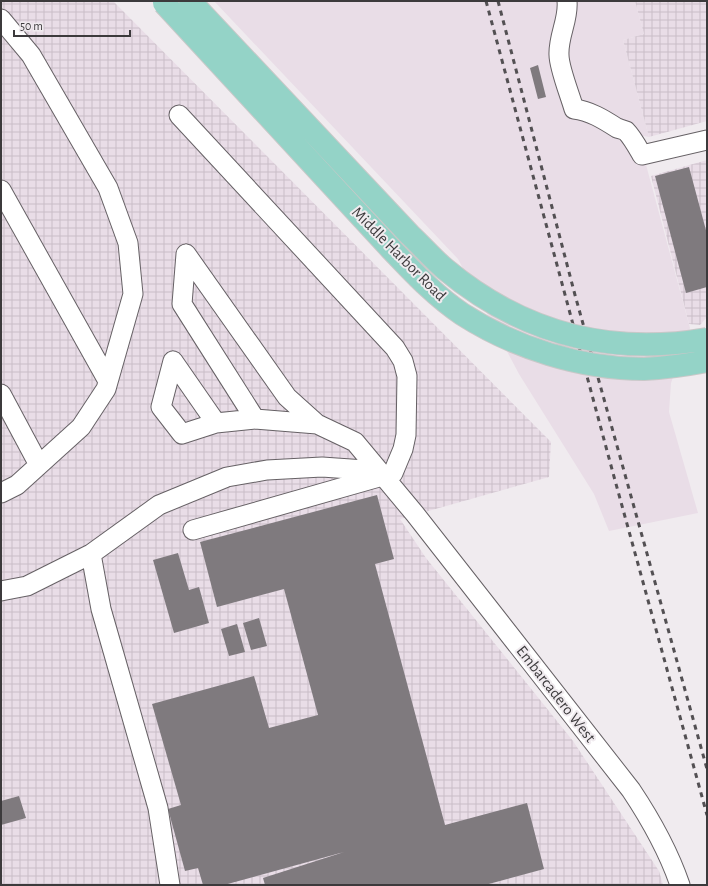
<svg xmlns="http://www.w3.org/2000/svg" width="708" height="886" font-family="'Alegreya Sans',sans-serif">
  <style>
    .built { fill: #e9dde7 }
    .industrial { fill: url(#industrial-grid) }
    .building { fill: #7f7a7e }
    .lines { fill: none; stroke-linecap: round; stroke-linejoin: round }
    .minor-casing { stroke: #666165; stroke-width: 21 }
    .minor { stroke: #fff; stroke-width: 19 }
    .rail { stroke: #535053; stroke-width: 3; stroke-dasharray: 5 5; stroke-linecap: butt }
    .major-bridge-casing { stroke: #c8c8c8; stroke-width: 24; stroke-linecap: butt }
    .major-bridge { stroke: #94d3c7; stroke-width: 22 }
    .labels { text-anchor: middle; dominant-baseline: central; stroke-width: 4; stroke-linejoin: round; paint-order: stroke }
    .street-label { font-size: 16px; fill: #3c3a3c; stroke: #f0ebef }
  </style>
  <defs>
    <pattern id="industrial-grid" width="8" height="8" patternUnits="userSpaceOnUse"><rect width="8" height="8" fill="#e9dde7"/><path d="M0 4h8M4 0v8" fill="none" stroke="#c9bec7"/></pattern>
  </defs>
  <rect width="100%" height="100%" fill="#f0ebef"/>
  <!-- built -->
  <path class="built" d="M214 1H635L644 34 623 40 649 137 638 135 690 328 671 383 669 412 698 513 609 531 594 494 519 374 458 259Z"/>
  <!-- industrial -->
  <path class="industrial" d="M1 1H113L551 442 549 477 400 519 426 558 573 741 659 871 663 885H1Z
    M635 1H707V121L649 137 623 40 644 34Z
    M707 160V317L700 325 689 324 651 176Z"/>
  <!-- building -->
  <path class="building" d="M538 65 546 97 538 99 530 68Z
    M689 167 707 234V287L686 293 655 176Z
    M377 495 394 559 375 564 445 825 527 803 544 869 485 885H265L263 878 344 852 224 885H203L198 868 185 871 168 809 181 805 152 704 254 676 269 728 318 715 284 589 217 607 200 542Z
    M178 553 189 590 199 587 209 623 174 633 153 560Z
    M259 618 267 646 251 650 243 623Z
    M237 624 245 652 229 656 221 629Z
    M19 796 26 818 1 825V801Z"/>
  <g class="lines">
    <!-- minor casing -->
    <g class="minor-casing">
      <path id="minor" d="M567 1C569 19 558 36 559 55 559 68 570 95 574 109 590 111 603 119 617 128 620 129 624 130 626 131 632 137 638 148 642 155L707 140
        M1 19 31 55 108 188 128 243 133 294 106 389 81 427 17 485 1 493
        M179 115 395 348 403 361 407 376 406 435 403 449 393 473 193 530
        M1 190 108 381
        M186 254 287 397 317 424 355 442 415 514 631 790C651 820 668 850 680 885
        M186 254 182 304 255 419 317 424
        M173 361 161 407 182 434 216 423
        M173 361 216 423 255 419
        M1 394 39 465
        M91 554 101 609 158 808 170 885
        M1 591 27 586 91 554 159 505 227 477 267 470 322 467 379 471"/>
    </g>
    <!-- minor -->
    <use href="#minor" class="minor"/>
    <!-- rail -->
    <path class="rail" d="M486 1 613 473 707 815
      M498 1 575 295 707 769"/>
    <!-- major-bridge casing -->
    <g class="major-bridge-casing">
      <path id="major-bridge" d="M190 1 410 235C422 246 433 259 445 269 522 333 609 356 707 339
        M164 3 391 249C413 272 435 296 462 314 515 348 581 369 644 369 665 368 686 365 707 361"/>
    </g>
    <!-- major-bridge -->
    <use href="#major-bridge" class="major-bridge"/>
  </g>
  <g class="labels">
    <!-- street labels -->
    <g class="street-label">
      <text transform="translate(399 254) rotate(45)">Middle Harbor Road</text>
      <text transform="translate(556 694) rotate(52)">Embarcadero West</text>
    </g>
  </g>
  <!-- border -->
  <rect width="708" height="886" fill="none" stroke="#3c3a3c" stroke-width="4"/>
  <!-- scale -->
  <path d="M14 30v6h116v-6" fill="none" stroke="#3c3a3c" stroke-width="2"/>
  <text x="20" y="30" font-size="12" fill="#3c3a3c" stroke="#f0ebef" stroke-width="3" paint-order="stroke">50 m</text>
</svg>
